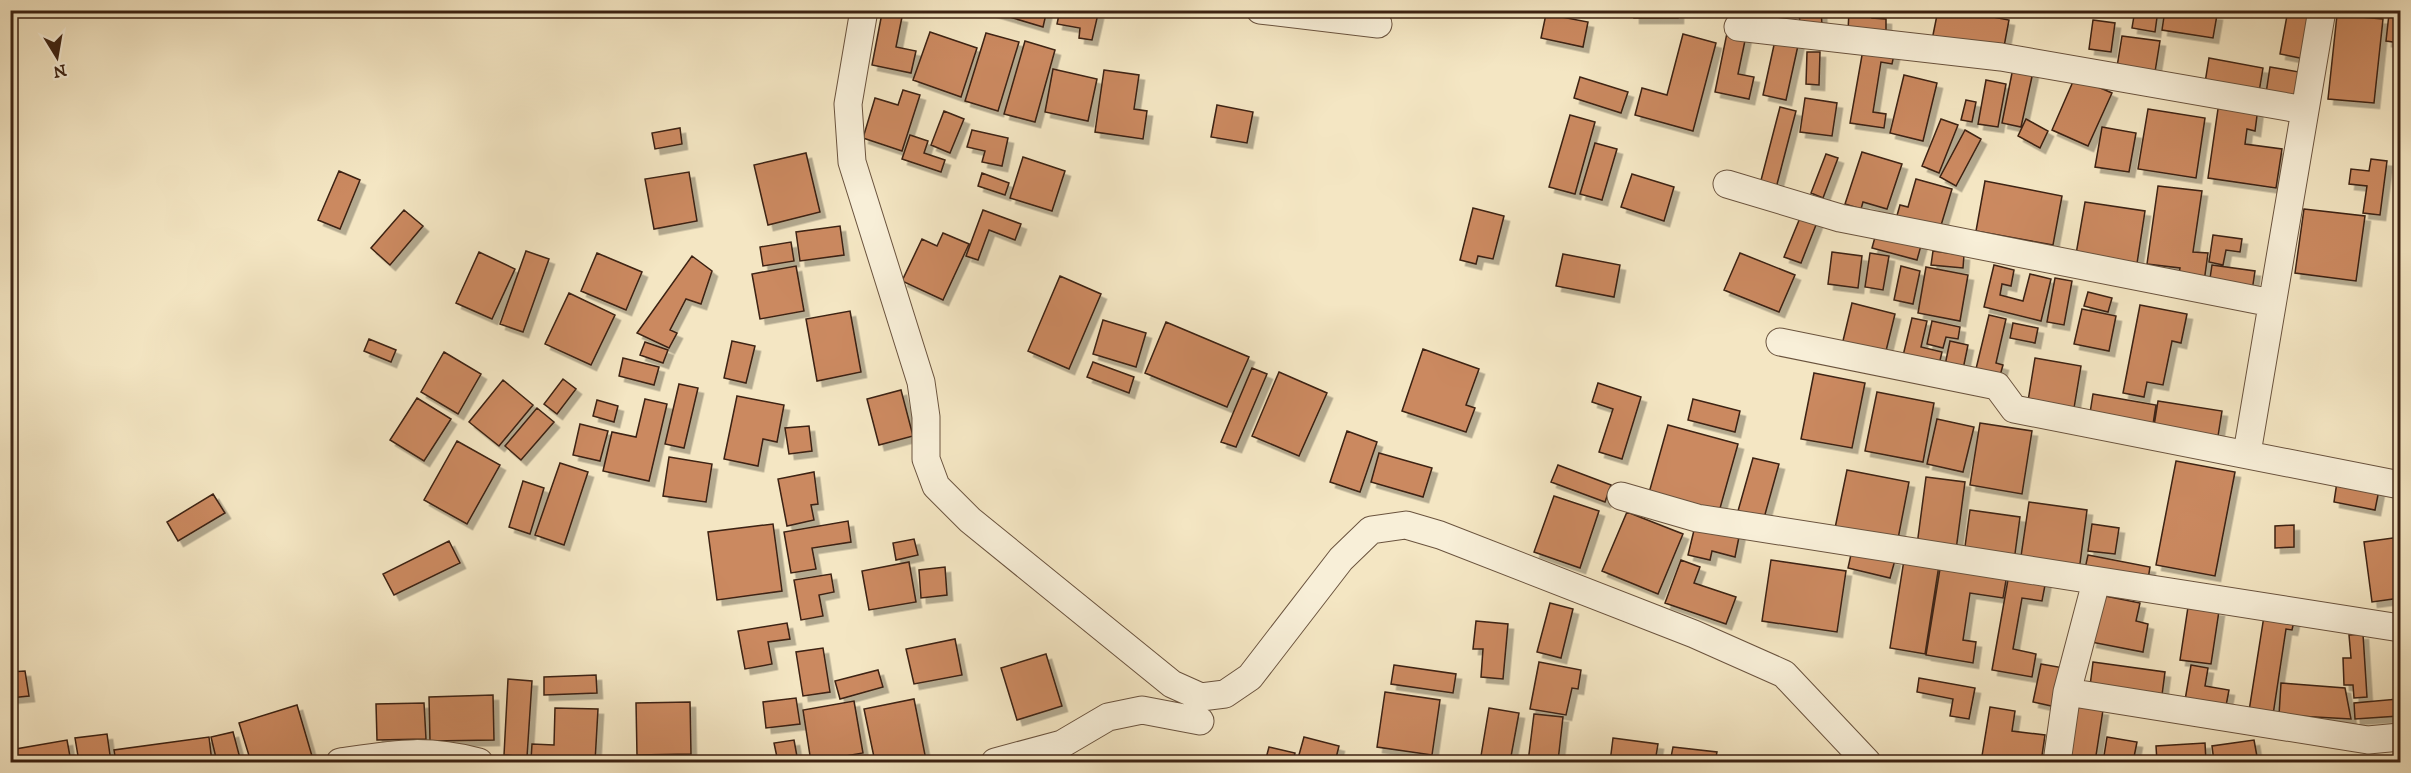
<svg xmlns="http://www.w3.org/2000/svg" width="2411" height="773" font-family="'IM FELL DW Pica',serif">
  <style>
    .building { fill: #cb8961; stroke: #3c2212; stroke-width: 1.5; filter: url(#shadow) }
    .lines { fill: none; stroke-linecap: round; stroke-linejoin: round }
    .minor-casing { stroke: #6a533e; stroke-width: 29 }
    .minor { stroke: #f8efd8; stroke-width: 27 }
  </style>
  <defs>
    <filter id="shadow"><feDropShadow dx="5.5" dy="5.5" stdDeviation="0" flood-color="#0004"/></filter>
  </defs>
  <rect width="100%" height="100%" fill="#f4e6c3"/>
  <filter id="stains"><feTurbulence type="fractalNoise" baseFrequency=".00333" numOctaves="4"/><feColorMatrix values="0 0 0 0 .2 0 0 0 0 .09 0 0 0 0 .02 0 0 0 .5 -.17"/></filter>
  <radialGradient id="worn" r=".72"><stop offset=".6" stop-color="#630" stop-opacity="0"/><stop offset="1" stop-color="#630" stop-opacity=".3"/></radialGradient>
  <!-- building -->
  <path class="building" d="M986 10H1047L1043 27Z
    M1060 10 1098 14 1092 40 1079 38 1080 28 1057 24Z
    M1634 10H1678V18H1634Z
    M1723 10H1758V15H1723Z
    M1799 10H1821L1822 25 1800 26Z
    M1849 10H1872V18L1886 19V33L1848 32Z
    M1938 10H1955L2009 20 2003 52 1932 40Z
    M2135 10H2158L2155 32 2132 28Z
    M2165 10 2217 15 2213 38 2162 30Z
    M2288 10 2314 14 2305 59 2280 54Z
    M882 13 902 17 896 47 916 51 911 73 872 65Z
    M1546 14 1588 22 1583 47 1541 38Z
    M2389 14 2400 15V43L2386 41Z
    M2337 15 2383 19 2374 103 2328 99Z
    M2093 20 2115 23 2111 52 2089 49Z
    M1728 28 1747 31 1738 74 1754 77 1749 99 1715 92Z
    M930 32 977 48 961 97 913 80Z
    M986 33 1019 42 998 111 965 101Z
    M1683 34 1716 43 1693 131 1635 115 1642 88 1667 95Z
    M1776 36 1799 41 1786 100 1763 95Z
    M2122 36 2160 41 2154 78 2116 73Z
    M1025 41 1055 50 1035 122 1004 114Z
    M1864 44 1895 50 1892 64 1881 62 1873 112 1886 114 1884 128 1850 123Z
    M1807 52H1820L1819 85 1806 84Z
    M2209 58 2263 68 2258 98 2204 89Z
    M2270 67 2305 73 2299 106 2265 100Z
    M2013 68 2033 72 2021 127 2002 123Z
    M1053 69 1097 79 1088 121 1045 112Z
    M1104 70 1139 75 1134 109 1147 111 1143 139 1095 132Z
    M1904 75 1937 83 1923 141 1890 133Z
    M1580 77 1628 92 1621 113 1574 98Z
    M2075 77 2112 93 2088 146 2052 130Z
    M1986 80 2006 84 1998 127 1978 124Z
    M903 90 920 95 902 151 863 138 875 98 898 105Z
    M1805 98 1837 103 1832 136 1800 132Z
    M1966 100 1976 102 1972 122 1961 120Z
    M2219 102 2258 108 2255 131 2247 129 2245 144 2282 149 2276 188 2208 178Z
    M1217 105 1253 112 1247 143 1211 137Z
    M1780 107 1796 111 1775 192 1759 188Z
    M2148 109 2205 118 2196 178 2138 169Z
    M944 111 964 119 950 153 931 145Z
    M1570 115 1595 122 1575 194 1549 187Z
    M1941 119 1958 125 1939 173 1922 166Z
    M2026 119 2048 131 2040 148 2018 136Z
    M2102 127 2136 133 2129 172 2095 167Z
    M680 128 682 144 655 149 652 133Z
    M972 130 1008 138 1002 166 982 162 985 151 967 147Z
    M1965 130 1981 139 1956 186 1940 177Z
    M910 135 928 141 924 153 945 160 941 172 902 159Z
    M1595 143 1617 149 1602 200 1580 194Z
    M1862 152 1902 164 1887 209 1863 202 1861 209 1845 204Z
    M806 153 820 212 768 225 754 165Z
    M1826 154 1838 158 1823 198 1811 193Z
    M1023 157 1065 171 1052 211 1010 198Z
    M2371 159 2387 161 2380 215 2363 213 2367 186 2349 184 2351 169 2369 171Z
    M339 171 360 180 340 229 318 220Z
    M689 172 697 221 654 229 645 179Z
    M982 173 1009 183 1005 195 978 186Z
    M1632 174 1674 187 1664 221 1621 207Z
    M1916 179 1952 189 1939 232 1896 219 1900 205 1908 207Z
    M1985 181 2062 196 2053 245 1976 231Z
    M2158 186 2202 191 2193 252 2208 253 2204 282 2178 279 2180 268 2147 264Z
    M2085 202 2145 211 2136 270 2075 260Z
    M1473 208 1504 216 1493 259 1478 256 1476 264 1460 260Z
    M2304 209 2365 216 2356 281 2295 273Z
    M404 210 423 226 390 265 371 248Z
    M983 210 1021 224 1015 240 989 230 978 260 966 256Z
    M1802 213 1818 220 1801 263 1784 257Z
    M840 226 844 255 800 261 796 232Z
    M1877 230 1922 242 1917 260 1872 248Z
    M943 233 969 244 943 300 902 281 922 239 937 246Z
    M2213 235 2242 239 2240 252 2226 250 2223 265 2209 262Z
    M791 242 794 261 763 266 760 247Z
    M526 251 549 259 523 332 500 324Z
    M1933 251 1964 255 1963 268 1931 265Z
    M479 252 515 269 492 319 456 303Z
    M1832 252 1862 256 1858 288 1828 284Z
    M597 253 642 272 626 310 581 291Z
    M1740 253 1795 275 1779 312 1724 290Z
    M1870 253 1889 256 1883 290 1865 287Z
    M1563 254 1620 265 1614 297 1556 286Z
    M692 256 712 271 701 304 686 299 670 330 677 333 669 348 637 333Z
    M1994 265 2014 270 2011 286 2002 284 2000 295 2023 301 2030 274 2051 279 2041 321 1984 307Z
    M2212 265 2255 271 2252 291 2209 285Z
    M796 266 804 311 760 319 752 274Z
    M1901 266 1920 271 1913 304 1894 300Z
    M1926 267 1968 275 1960 321 1918 313Z
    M1060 276 1101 294 1069 369 1028 351Z
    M2055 278 2072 281 2064 325 2047 322Z
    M2088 292 2112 298 2108 312 2084 306Z
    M569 293 615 315 591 365 545 344Z
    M1852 303 1895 314 1885 355 1842 345Z
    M2140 305 2187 314 2181 343 2172 341 2163 385 2147 382 2144 397 2123 393Z
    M2082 309 2116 316 2109 351 2074 344Z
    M850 311 861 372 817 381 806 319Z
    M1989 315 2006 319 1996 363 2003 365 1999 379 1975 373Z
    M1912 318 1927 321 1921 347 1942 352 1938 369 1902 360Z
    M1103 320 1146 333 1136 367 1093 354Z
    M1932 321 1960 327 1958 339 1946 337 1943 348 1927 344Z
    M1166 322 1249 357 1227 407 1145 373Z
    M2013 323 2038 328 2035 343 2010 338Z
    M369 339 396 350 391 362 364 351Z
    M732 341 755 346 746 383 724 378Z
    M1950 341 1968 345 1962 374 1944 370Z
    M645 342 668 350 663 363 640 355Z
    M1423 349 1479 369 1466 405 1475 408 1466 432 1402 411Z
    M444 352 481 374 458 414 421 392Z
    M623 358 659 367 654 385 619 376Z
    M2035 358 2081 366 2074 408 2028 401Z
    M1093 362 1134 377 1129 393 1087 377Z
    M1252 368 1267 374 1236 447 1221 442Z
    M1279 372 1327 393 1299 456 1252 436Z
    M1814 373 1865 383 1852 448 1801 439Z
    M563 379 576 389 557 414 544 404Z
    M503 380 533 405 499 446 469 422Z
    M1598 383 1641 397 1622 459 1599 452 1613 409 1592 402Z
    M679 384 698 388 684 448 665 444Z
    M901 390 913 436 879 445 867 399Z
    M1877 392 1934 403 1923 462 1865 451Z
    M2093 394 2156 405 2153 424 2090 413Z
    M737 396 784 405 777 442 763 439 758 466 724 459Z
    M417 398 451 419 424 461 390 440Z
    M645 399 667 404 649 481 603 471 612 432 636 437Z
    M1693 399 1740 411 1735 432 1688 420Z
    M597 400 618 406 614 422 593 416Z
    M2158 401 2222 411 2218 436 2154 426Z
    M537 408 554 422 521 460 505 446Z
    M1937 419 1974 427 1963 472 1927 464Z
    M1980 423 2032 431 2022 494 1970 485Z
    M580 424 608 431 600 461 573 455Z
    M1668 425 1738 444 1717 519 1647 500Z
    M809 426 812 451 789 454 785 428Z
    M1347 431 1377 442 1360 492 1330 482Z
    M457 441 500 465 467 524 424 500Z
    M1379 453 1432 468 1423 497 1371 482Z
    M669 457 712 464 706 502 663 496Z
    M1753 458 1779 464 1764 518 1738 511Z
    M2176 461 2235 472 2215 576 2156 565Z
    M560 463 588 472 564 545 535 535Z
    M1558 465 1611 485 1605 502 1551 482Z
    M1847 470 1909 482 1897 544 1834 533Z
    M814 472 818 504 811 505 814 520 787 526 778 479Z
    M1926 477 1965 482 1956 550 1917 545Z
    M523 481 544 488 530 534 509 527Z
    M2337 482 2379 490 2375 510 2334 502Z
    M213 494 225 513 178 541 167 522Z
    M1554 496 1599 511 1580 568 1534 552Z
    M2029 502 2087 510 2079 571 2020 563Z
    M1970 510 2020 517 2014 561 1964 554Z
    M1627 512 1683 534 1658 594 1602 571Z
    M848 521 851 542 812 548 816 569 791 573 784 532Z
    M1696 522 1740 532 1735 557 1712 551 1710 560 1688 555Z
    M773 524 782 591 717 600 708 532Z
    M2092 524 2119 528 2115 554 2088 551Z
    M2294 525V547L2275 548V526Z
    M2400 537V598L2372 602 2364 542Z
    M914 539 918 555 896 560 893 543Z
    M449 541 460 563 394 595 383 574Z
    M1852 550 1895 560 1890 578 1848 568Z
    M2088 555 2150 567 2147 585 2084 573Z
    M1681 560 1700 567 1694 583 1736 597 1726 624 1665 603Z
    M1771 560 1846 571 1837 632 1762 621Z
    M1904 560 1939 565 1925 654 1890 648Z
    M909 562 916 602 869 610 862 571Z
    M1941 563 2007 574 2003 598 1970 593 1963 640 1976 642 1973 663 1926 655Z
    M945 567 947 595 921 598 919 570Z
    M831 574 834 592 819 595 823 616 801 620 794 580Z
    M2009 574 2046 580 2042 601 2022 598 2013 649 2036 654 2032 677 1992 670Z
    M2100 595 2140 603 2136 621 2148 624 2143 652 2091 642Z
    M1550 603 1573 609 1561 658 1537 652Z
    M2188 607 2219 611 2211 664 2180 660Z
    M2264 616 2294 621 2292 630 2286 629 2273 715 2249 711Z
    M1476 621 1508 624 1503 679 1481 677 1483 649H1473Z
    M787 623 790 639 768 642 772 664 745 669 738 631Z
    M2363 634 2367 697 2354 698 2353 685H2344L2343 658H2351L2349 635Z
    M955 639 962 675 914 684 906 649Z
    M823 648 830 692 803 696 796 652Z
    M1046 654 1062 706 1017 720 1001 668Z
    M1539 662 1581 670 1578 689 1572 688 1566 715 1530 709Z
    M2093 662 2165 672 2162 695 2090 686Z
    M2041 664 2064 668 2056 707 2033 702Z
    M1394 665 1456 674 1453 693 1391 684Z
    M2191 665 2208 668 2205 686 2229 690 2226 706 2185 700Z
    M878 670 883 687 840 699 835 681Z
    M25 671 29 696 10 698V672Z
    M596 675 597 693 544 695V677Z
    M1919 678 1975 688 1969 719 1950 716 1953 699 1917 692Z
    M508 679 532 681 527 757 504 755Z
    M2281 683 2345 688 2351 719 2279 715Z
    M1385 692 1440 700 1432 755 1377 747Z
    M493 695 494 740 430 741 429 697Z
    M796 698 800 724 766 728 763 702Z
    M914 699 926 760 875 762 864 709Z
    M2398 699 2399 716 2355 719 2354 703Z
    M854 701 863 753 811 762 803 710Z
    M690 702 691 754 637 755 636 703Z
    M424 703 426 739 377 740 376 704Z
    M297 705 312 756 289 762H251L239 723Z
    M2075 706 2103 710 2095 762H2066Z
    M1990 707 2015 711 2012 731 2045 735 2041 762H1981Z
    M555 708 598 709 595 762 531 760 532 744 554 745Z
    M1489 708 1519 713 1510 762H1480Z
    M1534 714 1563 717 1558 761 1569 762H1528Z
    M233 732 241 762H217L211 737Z
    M107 734 111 762H79L75 738Z
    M209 737 212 762H116L114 750Z
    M1304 737 1339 746 1335 762H1297Z
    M2107 737 2137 742 2133 762H2103Z
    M1613 738 1658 744 1655 762H1610Z
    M67 740 71 762H10V750Z
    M794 740 798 762H778L774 743Z
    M2254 740 2258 762H2214L2212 746Z
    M2205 743 2206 762H2157L2156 746Z
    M1269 747 1295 753 1293 762H1265Z
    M1673 747 1717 752 1715 762H1670Z"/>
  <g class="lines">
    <!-- minor casing -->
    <g class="minor-casing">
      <path id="minor" d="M864 10 848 104 852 162 921 382 926 417V459L936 486 970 520 1172 684 1201 697 1225 694 1250 677 1341 559 1371 530 1406 525 1440 535 1694 634 1784 674 1867 762
        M1260 10 1378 24
        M1738 27 2001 57 2305 110
        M1727 184 1840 218 2272 303
        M1780 342 1997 386 2014 409 2400 485
        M2247 453 2322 10
        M1621 496 1697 518 2400 628
        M2067 692 2096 582
        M340 762C395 754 424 748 479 762
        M995 762 1062 744 1108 717 1142 710 1200 721
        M2057 762 2067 692 2368 740 2400 737"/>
    </g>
    <!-- minor -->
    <use href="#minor" class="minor"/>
  </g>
  <!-- margin -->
  <rect width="2411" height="773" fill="none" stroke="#f4e6c3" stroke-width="36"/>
  <rect x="12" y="12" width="2387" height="749" fill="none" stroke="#3c2212" stroke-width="3"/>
  <rect x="18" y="18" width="2375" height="737" fill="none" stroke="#3c2212" stroke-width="1.5"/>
  <!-- north arrow -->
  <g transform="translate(57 57) rotate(169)" stroke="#f8efd8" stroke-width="4.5" paint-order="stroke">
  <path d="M0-4.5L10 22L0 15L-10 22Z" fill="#3c2212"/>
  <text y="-9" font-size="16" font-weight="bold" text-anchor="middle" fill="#3c2212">N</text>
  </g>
  <rect width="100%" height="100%" filter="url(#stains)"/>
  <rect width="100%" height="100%" fill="url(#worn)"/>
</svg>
